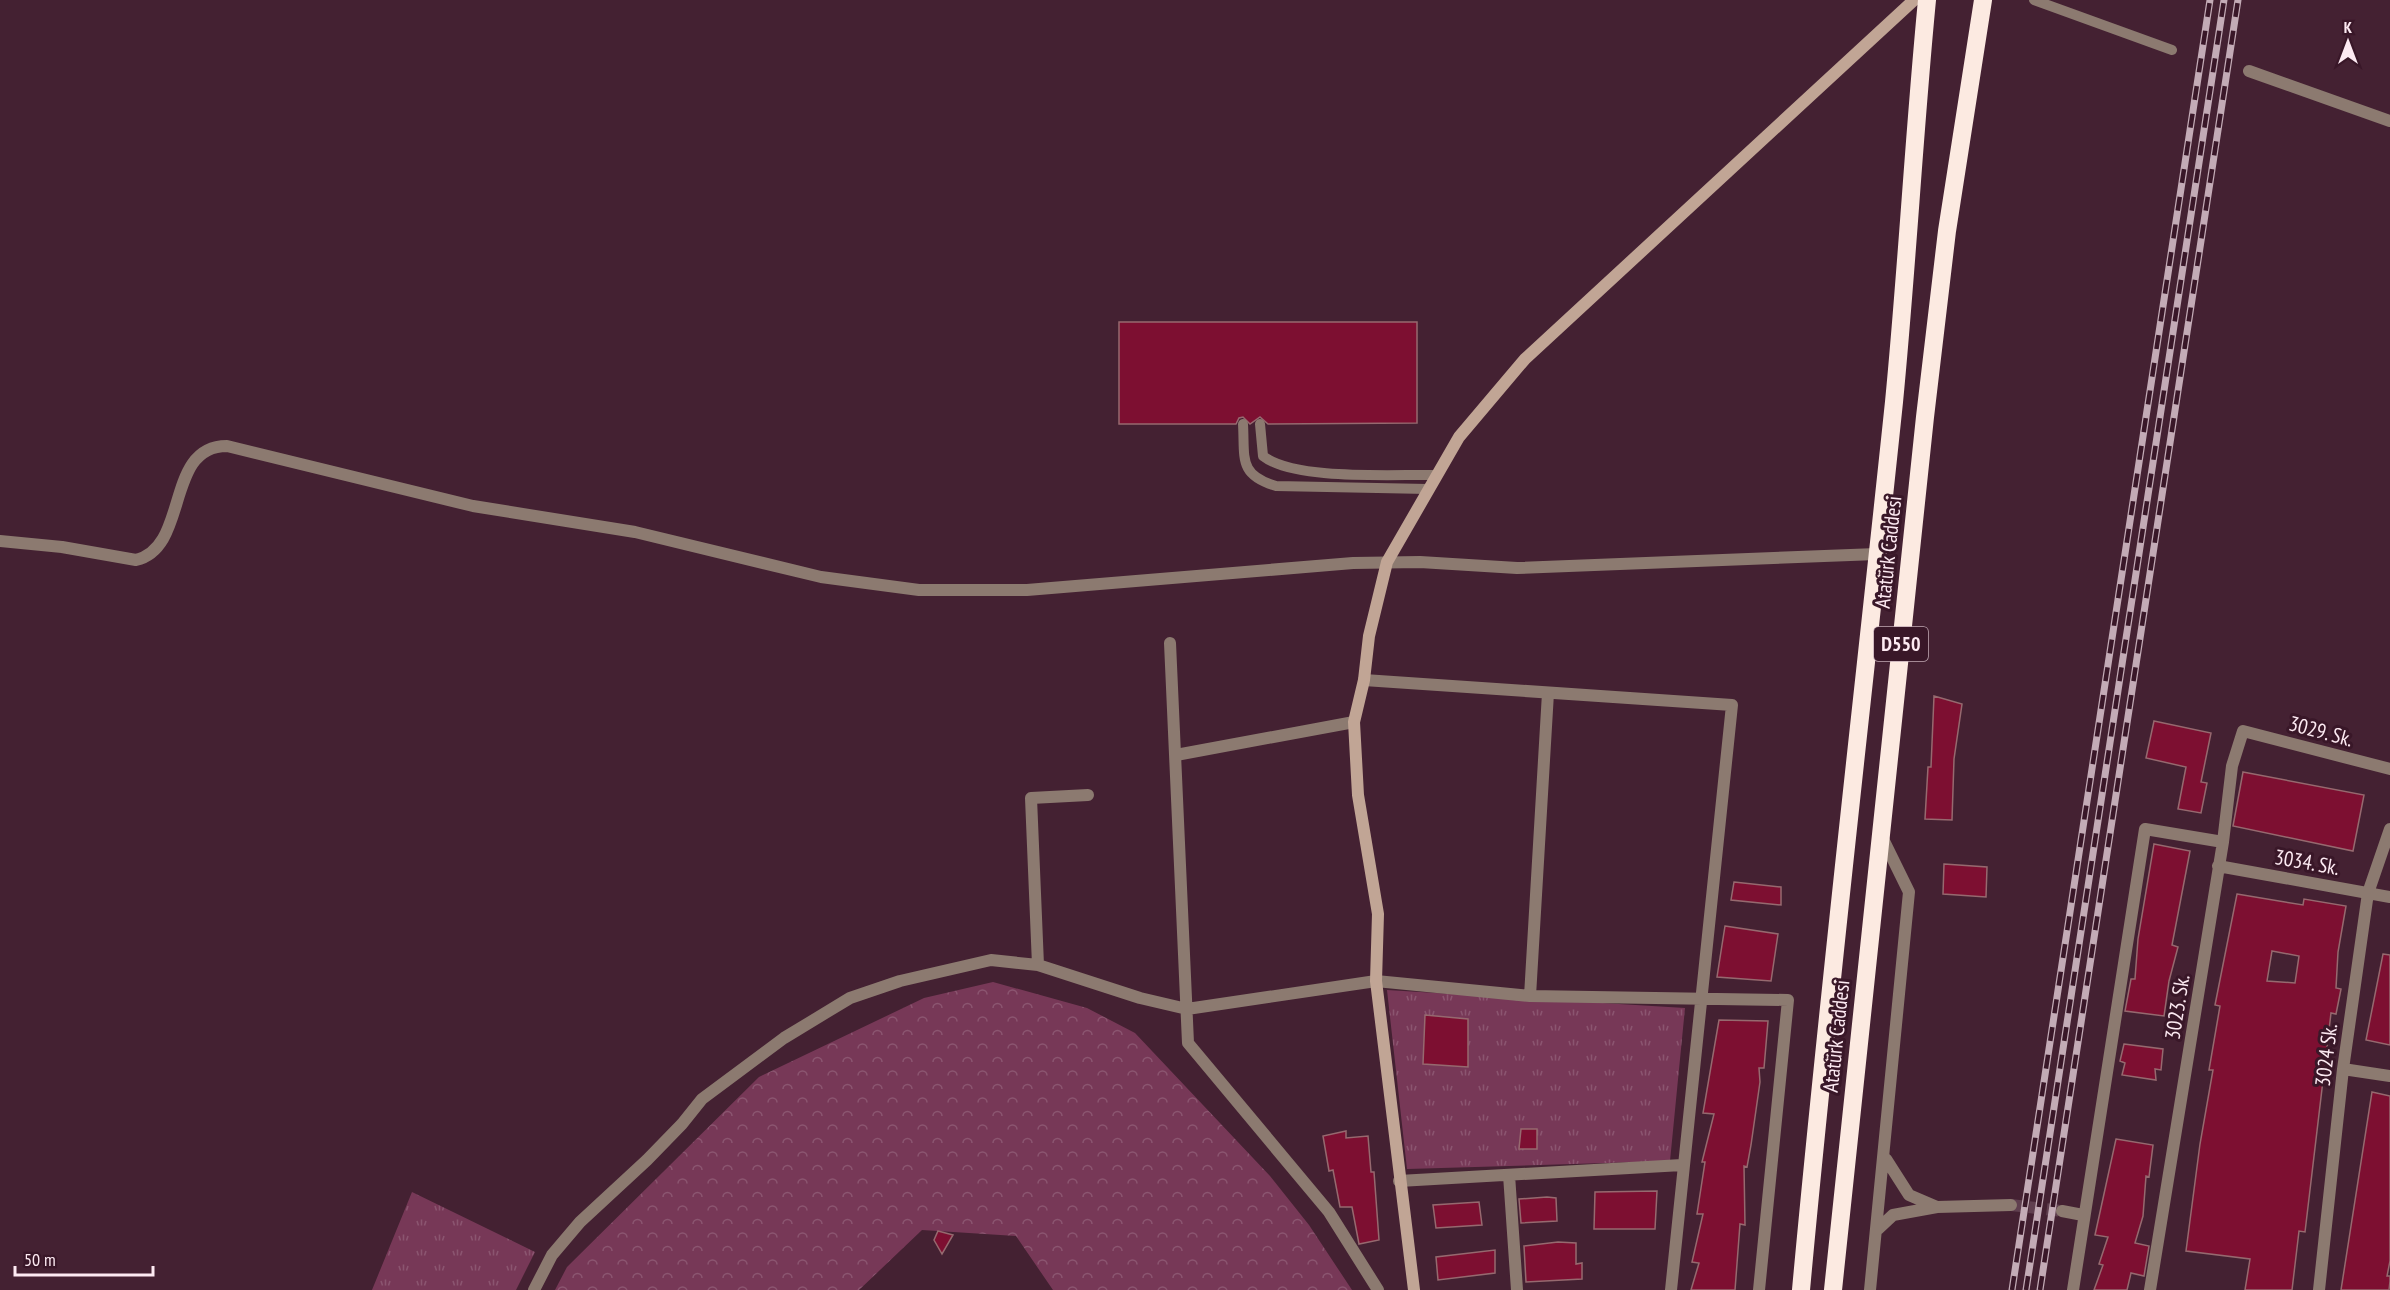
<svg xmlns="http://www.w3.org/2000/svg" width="2390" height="1290" font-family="'PT Sans Narrow',sans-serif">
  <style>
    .grass { fill: url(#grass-tufts) }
    .forest { fill: url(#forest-crowns) }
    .building { fill: #7d0f31; stroke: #96696f; stroke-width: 1.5; fill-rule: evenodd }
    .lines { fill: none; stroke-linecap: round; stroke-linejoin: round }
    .street-tunnel { stroke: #603f4f; stroke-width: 12; stroke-dasharray: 12 6; stroke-linecap: butt }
    .lane { stroke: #8c7a70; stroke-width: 10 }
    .street { stroke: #8c7a70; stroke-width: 12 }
    .secondary { stroke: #c1a595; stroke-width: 12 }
    .highway { stroke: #fceae1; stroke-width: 18 }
    .rail-casing { stroke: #c3abb6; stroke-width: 7 }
    .rail { stroke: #391728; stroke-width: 4.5; stroke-dasharray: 14; stroke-linecap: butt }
    .labels { text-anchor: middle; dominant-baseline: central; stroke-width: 6; stroke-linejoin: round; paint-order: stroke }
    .shield { fill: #391728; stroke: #c2abb5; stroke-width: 1.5 }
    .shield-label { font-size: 20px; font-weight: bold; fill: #fdeaf2 }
    .street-label { font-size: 21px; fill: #fdeaf2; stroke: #391728 }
  </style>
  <defs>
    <pattern id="grass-tufts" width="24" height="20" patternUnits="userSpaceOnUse" patternTransform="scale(1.5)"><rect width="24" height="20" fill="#773857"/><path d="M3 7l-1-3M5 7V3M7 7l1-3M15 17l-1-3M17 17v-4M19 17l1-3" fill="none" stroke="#8b5570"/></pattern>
    <pattern id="forest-crowns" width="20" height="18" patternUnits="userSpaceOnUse" patternTransform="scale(1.5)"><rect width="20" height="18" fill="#773857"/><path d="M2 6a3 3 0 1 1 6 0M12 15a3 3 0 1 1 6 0" fill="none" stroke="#8b5570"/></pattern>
  </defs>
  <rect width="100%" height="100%" fill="#442132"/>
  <!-- grass -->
  <path class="grass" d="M1387 990 1685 1008 1670 1161 1407 1169Z
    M412 1192 535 1252 516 1290H372Z"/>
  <!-- forest -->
  <path class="forest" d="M993 982 1087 1008 1135 1033 1270 1176 1309 1225 1352 1290H1053L1016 1236 922 1230 859 1290H555L567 1267 759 1077 924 998Z"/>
  <!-- building -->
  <path class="building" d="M1119 322H1417V423L1268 424 1260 417 1250 424 1243 417 1239 418 1236 424H1119Z
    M1934 696 1962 704 1954 759 1952 820 1925 819 1928 767H1931Z
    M2154 721 2211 733 2201 782 2207 783 2201 813 2178 809 2186 767 2146 758Z
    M2243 772 2364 795 2353 851 2233 826Z
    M2154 844 2190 851 2172 945 2178 947 2169 981 2164 1016 2125 1011 2131 979H2135L2138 939Z
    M1944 864 1987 867 1986 897 1943 894Z
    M1734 882 1781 887V905L1731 900Z
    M2237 894 2303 905 2304 899 2346 906 2338 952 2336 988 2341 989 2336 1014 2331 1013 2305 1232 2299 1231 2292 1290H2245L2250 1259 2186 1251 2200 1144 2213 1070H2209L2220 1006 2215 1005ZM2272 951 2299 956 2295 983 2267 981Z
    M1725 926 1778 934 1771 981 1717 977Z
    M2383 954 2390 955V1045L2366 1040Z
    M1425 1015 1468 1019V1067L1423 1064Z
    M1719 1020 1768 1021 1764 1068H1759L1760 1082 1751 1145 1747 1167 1744 1166 1745 1225 1740 1224 1735 1290H1691L1699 1263 1692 1262 1703 1214H1697L1705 1162H1702L1714 1114 1703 1113Z
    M2124 1044 2163 1049 2161 1070 2155 1069 2156 1080 2122 1075 2125 1063 2120 1061Z
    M2372 1092 2390 1096V1261L2387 1276H2390V1281L2389 1290H2341Z
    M1521 1129H1537V1149H1519Z
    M1346 1131V1138L1368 1136 1371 1172H1374L1379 1240 1359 1244 1352 1207H1340L1333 1170 1329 1171 1323 1136Z
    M2116 1139 2153 1145 2149 1177 2146 1176 2143 1216 2135 1243 2149 1246 2144 1276 2131 1273 2127 1290H2094L2103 1265 2099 1264 2108 1237 2095 1235Z
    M1657 1191 1655 1229H1594L1595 1192Z
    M1547 1197 1556 1198 1557 1221 1521 1223 1519 1199Z
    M1479 1202 1482 1225 1436 1228 1433 1205Z
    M938 1231 953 1235 942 1254 934 1240Z
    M1558 1242 1576 1243V1264L1582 1263V1279L1526 1282 1524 1246Z
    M1495 1250V1273L1438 1280 1436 1257Z"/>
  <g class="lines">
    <!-- street-tunnel -->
    <path class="street-tunnel" d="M2011 1205 2062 1211"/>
    <!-- lane -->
    <path class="lane" d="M2034 0 2172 50
      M1243 424C1245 458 1238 475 1276 486L1428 489
      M1260 424 1263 456C1295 481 1394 474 1436 475"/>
    <!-- street -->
    <path class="street" d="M2249 71 2390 121
      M0 541 62 547 136 560C190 547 164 446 227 446L473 506 635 532 821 577 919 590H1027L1353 563 1420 562 1517 568 1877 554
      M1170 643 1188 1043 1329 1212 1378 1290
      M1364 680 1732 705 1671 1290
      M1176 755 1354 722
      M2218 866 2390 897
      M1038 965 1031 798 1088 795
      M1530 996 1548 693
      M2343 1069 2390 1076
      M1509 1175 1517 1290
      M1399 1181 1682 1165
      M1937 1207 2011 1205
      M2062 1211 2083 1215
      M1878 1229 1893 1215 1937 1207 1909 1195 1886 1159
      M534 1290 552 1255 580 1222 647 1160 682 1124 702 1099 784 1038 850 998 900 981 991 960 1038 965 1140 998 1187 1009 1376 981 1530 996 1788 1000 1759 1290
      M1870 1290 1909 892 1881 835
      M2073 1290 2145 829 2223 842
      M2150 1290 2223 842 2232 766 2243 731 2390 769
      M2319 1290 2343 1069 2368 893 2390 829"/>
    <!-- secondary -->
    <path class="secondary" d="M1414 1290 1376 981 1378 914 1358 795 1354 722 1364 680 1369 636 1387 562 1459 437 1525 359 1914 0"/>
    <!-- highway -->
    <path class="highway" d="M1801 1290C1828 994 1863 698 1894 402 1907 268 1914 134 1927 0
      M1833 1290 1925 417 1947 231 1983 0"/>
    <!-- rail casing -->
    <g class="rail-casing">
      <path id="rail" d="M2012 1290 2210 0
        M2026 1290 2224 0
        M2040 1290 2238 0"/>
    </g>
    <!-- rail -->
    <use href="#rail" class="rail"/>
  </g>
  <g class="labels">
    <!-- shield labels -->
    <rect class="shield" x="1874" y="627" width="54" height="34" rx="4.5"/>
    <g class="shield-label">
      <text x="1901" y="644">D550</text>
    </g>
    <!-- street labels -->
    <g class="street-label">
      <text transform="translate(1888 552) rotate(-84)">Atatürk Caddesi</text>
      <text transform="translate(2321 731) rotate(15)">3029. Sk.</text>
      <text transform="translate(2307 862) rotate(10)">3034. Sk.</text>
      <text transform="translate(2177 1007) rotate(-81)">3023. Sk.</text>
      <text transform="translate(1836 1036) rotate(-84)">Atatürk Caddesi</text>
      <text transform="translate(2326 1055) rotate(-83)">3024 Sk.</text>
    </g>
  </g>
  <!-- north arrow -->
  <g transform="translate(2348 42)" stroke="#391728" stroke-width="4.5" paint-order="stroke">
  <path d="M0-4.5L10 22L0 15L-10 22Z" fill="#fdeaf2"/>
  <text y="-9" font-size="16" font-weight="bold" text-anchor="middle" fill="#fdeaf2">K</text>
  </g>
  <!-- scale -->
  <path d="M15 1266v9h138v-9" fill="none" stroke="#fdeaf2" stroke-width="3"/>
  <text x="24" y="1266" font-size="18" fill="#fdeaf2" stroke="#391728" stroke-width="4.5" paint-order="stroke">50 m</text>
</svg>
